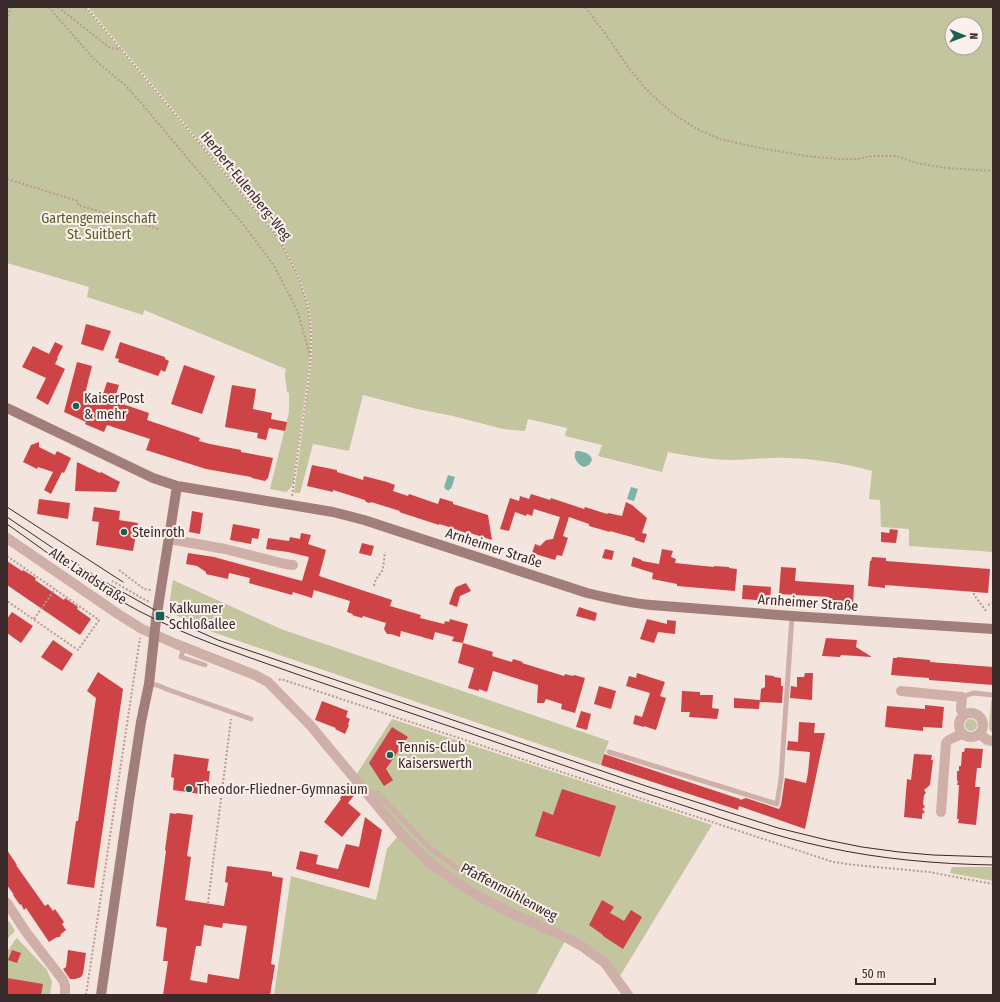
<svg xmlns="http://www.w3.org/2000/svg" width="1000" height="1002" font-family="'Fira Sans Condensed',sans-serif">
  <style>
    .green { fill: #c2c59d; fill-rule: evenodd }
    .water { fill: #7bb4a7 }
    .building { fill: #ce4346; fill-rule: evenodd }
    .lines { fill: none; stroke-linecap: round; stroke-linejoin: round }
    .path { stroke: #ba9993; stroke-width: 2; stroke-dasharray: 2 2; stroke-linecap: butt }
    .lane { stroke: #ceb0a9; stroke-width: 5 }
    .street { stroke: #ceb0a9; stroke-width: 10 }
    .secondary { stroke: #a27e7a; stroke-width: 10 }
    .tram { stroke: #3a2a29; stroke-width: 1 }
    .poi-dot { fill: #1b5f52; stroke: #fbf0eb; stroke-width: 1.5 }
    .labels { text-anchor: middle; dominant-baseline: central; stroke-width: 4; stroke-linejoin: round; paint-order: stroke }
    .street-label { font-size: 14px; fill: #3a2a29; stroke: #fbf0eb }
    .park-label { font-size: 14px; fill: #565b2b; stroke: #fbf0eb }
    .poi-label { font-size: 14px; fill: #3a2a29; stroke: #fbf0eb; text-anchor: start }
  </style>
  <rect width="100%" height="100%" fill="#f4e4de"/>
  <!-- green -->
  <path class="green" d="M7 7H85L273 232C290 257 304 285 309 316 313 346 308 374 304 404 300 430 296 457 293 483L290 489 286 492 270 489 289 412V393L287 392 285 375 286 369 144 310 143 315 87 297 89 287 7 263Z
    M88 7H993V552L909 546V529L881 527 880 500 869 499 872 471C845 463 815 459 787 458 769 457 750 460 732 460 711 460 689 456 668 452L662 472 598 456 602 445 565 436 567 428 528 419 525 431 503 429 453 416 417 409 363 395 349 451 313 444 300 493H294C298 463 302 434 306 405 310 375 315 345 310 314 305 284 291 257 274 231ZM952 24H976V48H952Z
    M173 580 281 629 609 741 600 765 201 628 168 611Z
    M991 700 993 701V733L989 729Z
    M965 725a6 6 0 1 1 12 0a6 6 0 1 1-12 0Z
    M392 719 581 781 712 825 620 976 607 960 509 908 454 876 418 848 356 775Z
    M398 836 411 851 443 879 489 906 565 941 536 995H274L291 876 376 900 387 849Z
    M952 867H993V881L950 873Z
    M9 921 15 931 8 938 7 935V922Z
    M17 938 47 970 52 982 50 995H7V952L15 940Z"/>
  <!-- water -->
  <path class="water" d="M576 451C582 451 591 453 592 460L589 465 584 467C578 465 572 457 576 451Z
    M448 475 455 477 451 489H449V491L445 489V488L444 487Z
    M631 487 638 489 634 501 627 499Z"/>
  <!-- building -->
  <path class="building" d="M86 324 111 331 103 351 81 344Z
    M55 342 63 346 57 358H58L55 364 65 369 48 405 36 398 46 378 22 367 33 346 49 354Z
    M120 342 165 357V359L169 361 165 372 161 370 158 376 118 362 119 359 115 358Z
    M77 362 92 366 85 394H86L85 397 100 403 107 382 119 385 114 401 149 413 147 420 200 438 199 441 210 444 241 450V452L273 458 268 478 265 481 252 478 251 477 206 469 146 450 150 439 107 425 104 432 87 425 85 424 86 422 64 412Z
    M184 365 215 376 202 414 171 404Z
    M232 385 256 389 253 409 272 413 271 419 287 422 285 431 269 428 266 440 257 438 258 433 225 427Z
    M39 442V447L55 455 57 451 71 458 64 473 62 472 51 494 44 490 53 472 38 467 37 469 23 462 31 445Z
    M77 462 100 473 101 472 120 482 116 492 75 491Z
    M312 465 337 470V472L363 480 364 476 387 482 395 485 393 491 408 496 409 494 438 504 440 498 453 502V504L488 515 492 540 470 533 469 534 446 526 439 524V525L399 512 400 511 371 502 370 503 366 502 365 500 333 490V492L307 486Z
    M531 494 550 500 551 498 584 509 585 507 607 514 608 513 622 516 626 502 632 505 647 518 642 533 647 534 644 543 635 540V538L610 531V532L589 526V524L569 517 563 536 568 538 562 556 557 555 555 560 532 553 535 544 540 546 546 540 553 539 560 517 534 509 532 516 527 514 526 516 515 512 509 531 500 529 510 498 519 501 520 496 529 499Z
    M39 499 70 503 68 519 37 514Z
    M94 507 120 511 119 520 138 523 133 551 96 545 99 522 92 521Z
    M192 511 203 513 200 534 189 532Z
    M233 524 260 529 258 539 252 538 251 544 230 540Z
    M890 529 898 530 896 543 881 542V532L889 533Z
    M301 533 311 535 308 544 326 550 319 576 392 600 390 606 421 615 420 618 444 624 445 621 449 622 450 619 468 624 463 643 452 641 454 637 435 632 433 640 401 631 400 637 391 634H387L384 629 386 623 363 616 362 618 352 615 353 614 347 612 350 601 314 590 312 598 293 592 292 595 249 583 250 578 229 573 228 579 206 574V572L197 566 186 564 188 553 214 557 302 581 309 557 288 552 266 549 268 538 289 541 290 537 300 539Z
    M362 543 374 546 371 556 359 553Z
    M605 549 614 551 612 560 602 558Z
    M662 549 673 551 671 557 676 559 675 563 714 567V566L729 567V568L737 569 735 591 677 586V584L652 579 653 573 631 566 633 557 642 560V561L659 564Z
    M872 557 886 558V561L990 569 988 593 885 585V588L868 586 870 561H871Z
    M7 561 22 571 23 570 36 578 35 580 64 600 65 598 78 607 77 609 91 619 80 635 7 585Z
    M781 567 796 568 795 581 854 585 853 607 829 605V597L779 594Z
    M466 583 471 591 460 596 457 607 449 604 454 590 456 587Z
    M743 585 771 587 770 601 742 599Z
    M579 607 597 613 595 621 576 616Z
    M12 612 33 626 21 643 7 633V619Z
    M647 619 667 624V620L676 621 675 634 658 632 654 643 640 639Z
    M826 638 857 640 856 647 872 657 841 655 840 657 822 656Z
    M53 640 73 654 62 671 41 657Z
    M463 643 493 652 492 656 512 662 513 659 523 662 522 663 564 676 565 674 573 676 574 675 585 678 575 713 561 709 562 704 546 699 544 703H537L538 685 493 671 487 692 479 689V691L468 688 474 668 458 663Z
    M897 657 930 660V662L993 667V685L929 680V678L891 675 893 658H897Z
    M98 672 123 689 94 888 67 884 76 821H78L96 698 87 691Z
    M637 673 665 682 660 696 666 698 656 730 644 726V727L633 724 635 715 642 717 650 693 626 686 629 676 636 678Z
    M805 673H813L812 700 790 698 791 686 797 687V677H804Z
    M765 675 774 676V677L781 678V686H783L782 703 760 702 761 689 765 687Z
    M599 686 616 691 611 709 594 704Z
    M682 691 700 692V695H713L712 708 719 709 717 719 689 717 690 712H681Z
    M734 698 760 700 759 709 734 708Z
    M322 701 348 711 346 717 350 719 348 724 349 725 345 734 335 729 336 728 315 720Z
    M925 705 944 707 942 728 923 727V731L885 727 887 706 925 709Z
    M581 711 591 714 587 730 576 727Z
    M799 722 815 723 814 733H825L805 829 739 806 738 810 601 765 604 754 740 799V800L746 798 779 809 781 805 785 778 806 783 808 773 810 752 787 750 788 741 798 742Z
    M392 727 408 737 386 769 393 780 384 786 369 763Z
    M965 748 983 749 981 768H977L975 787H980L976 825 958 823 959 819H957L959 785H957L958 781H957V771H959V766H961L962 752H964Z
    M174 754 209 759 207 771H210L207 795 173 790 174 778 171 777Z
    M914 754 932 755 931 760H933L930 785 924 790 926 793 924 795 923 804 925 807 922 809 925 812 922 814V819L904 817 907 779 911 780Z
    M349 786 357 792 348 803 361 814 342 837 324 822 341 799 340 798Z
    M562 789 616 806 600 857 535 836 543 811 553 815Z
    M170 813 176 814 177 813 193 815 187 856 191 857 185 900 224 906 228 883 225 882 227 866 272 872V876L283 878 271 964 275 965 270 995H163L168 961H163L167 928 156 926 166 851 165 850ZM223 923 247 926 239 979 208 974 207 983 190 980 196 946H201L204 925 222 928Z
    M365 817 382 830 369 888 296 869 300 851 318 855 316 864 338 869 346 844 359 847Z
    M7 850 17 865H16L45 906 48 904 53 911 55 909 64 922 62 924 66 930 61 934 60 937H57L49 942 26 908 24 910 21 904 20 905 13 895H14L7 885Z
    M602 900 614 907 610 913 624 921 631 910 642 917 623 949 603 936V935L589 925Z
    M12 950 21 953 17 963 8 960Z
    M68 950 86 953 83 974 81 977 75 979H70L63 969 66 967Z
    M7 978 43 984 41 995H7Z"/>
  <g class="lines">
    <!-- path -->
    <path class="path" d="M49 7 57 17 94 59 126 86 142 104 246 228 273 264 291 298 298 313 310 355
      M58 7 110 48 121 49
      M86 7 273 231C290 257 304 284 309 315 314 345 309 375 305 406 300 436 296 466 292 496
      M585 7 607 36 628 67 645 88 663 105 678 117 697 129 720 139 755 147 806 156 839 159H857L872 156H897L916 163 946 168 993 171
      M7 20 11 7
      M7 179 78 201V205L159 229
      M7 556 99 620 78 650 7 601
      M119 570 144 589 151 590
      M112 581 149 602
      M374 586C375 579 379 576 382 571 384 565 384 558 385 552
      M974 593V595L986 611
      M988 605 993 603
      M34 619 55 589
      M279 680 281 679 721 825 833 862 855 865 929 872 993 884
      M208 903 231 719
      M86 995 140 638"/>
    <!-- lane -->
    <path class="lane" d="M184 648 181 657 205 665
      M149 684 157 685 169 690 251 719
      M962 697 973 693 993 695
      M609 752 777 804 781 779 792 616
      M368 794 372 793H377L431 849 472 879"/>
    <!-- street -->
    <path class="street" d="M7 538 118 614 142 629 176 644 255 675 268 682 310 725 400 833 429 862 453 880 477 895 509 912 567 938 583 947 605 963 628 995
      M169 539 225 549 285 564 293 565
      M901 691 962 697 961 710 964 715
      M959 725a12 12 0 1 1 24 0a12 12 0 1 1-24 0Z
      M980 734 987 740 993 741
      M941 812 946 743C949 738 957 737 962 734
      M7 903 26 932 63 980 65 986V995"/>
    <!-- secondary -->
    <path class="secondary" d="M7 408 153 478 177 486 333 512 364 520 587 593C608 598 629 603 651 605L792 616 993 629
      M101 995 130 794 141 722 149 684 156 620 177 486"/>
    <!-- tram -->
    <path class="tram" d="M7 507 123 582
      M7 517 75 563 110 585 169 618 218 640 327 677 646 786 778 828 827 840 862 847 899 852 933 855 993 857
      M7 524C55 558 105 596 159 621 205 643 254 659 302 676 375 701 449 726 522 751 577 770 632 789 688 807 733 822 778 837 825 847 880 859 936 864 993 865"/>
  </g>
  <!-- markers -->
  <g class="poi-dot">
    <circle cx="76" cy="406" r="4"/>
    <circle cx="124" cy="532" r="4"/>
    <rect x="155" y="611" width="10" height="10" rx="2"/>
    <circle cx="390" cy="755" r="4"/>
    <circle cx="189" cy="789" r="4"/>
  </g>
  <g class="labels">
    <!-- street labels -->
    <g class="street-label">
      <text transform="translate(246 186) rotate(51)">Herbert-Eulenberg-Weg</text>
      <text transform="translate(494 548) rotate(18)">Arnheimer Straße</text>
      <text transform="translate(88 576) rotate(34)">Alte Landstraße</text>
      <text transform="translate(808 603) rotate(4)">Arnheimer Straße</text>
      <text transform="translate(509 892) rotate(28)">Pfaffenmühlenweg</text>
    </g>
    <!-- park labels -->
    <g class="park-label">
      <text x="99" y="218">Gartengemeinschaft<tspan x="99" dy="16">St. Suitbert</tspan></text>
    </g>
    <!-- poi labels -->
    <g class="poi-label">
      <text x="84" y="398">KaiserPost<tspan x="84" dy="16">&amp; mehr</tspan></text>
      <text x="132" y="532">Steinroth</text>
      <text x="169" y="608">Kalkumer<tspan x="169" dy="16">Schloßallee</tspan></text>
      <text x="398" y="747">Tennis-Club<tspan x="398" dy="16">Kaiserswerth</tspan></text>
      <text x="197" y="789">Theodor-Fliedner-Gymnasium</text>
    </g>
  </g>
  <!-- border -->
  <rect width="1000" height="1002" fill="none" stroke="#3a2a29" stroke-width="16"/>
  <!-- north arrow -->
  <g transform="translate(964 36) rotate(91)"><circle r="19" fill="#fbf0eb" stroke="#aea19d"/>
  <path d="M0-3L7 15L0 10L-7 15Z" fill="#1b5f52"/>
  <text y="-6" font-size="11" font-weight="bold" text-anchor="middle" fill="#3a2a29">N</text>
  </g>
  <!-- scale -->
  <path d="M856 978v6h79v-6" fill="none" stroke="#3a2a29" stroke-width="2"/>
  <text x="862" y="978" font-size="12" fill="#3a2a29" stroke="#fbf0eb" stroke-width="3" paint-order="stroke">50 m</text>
</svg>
